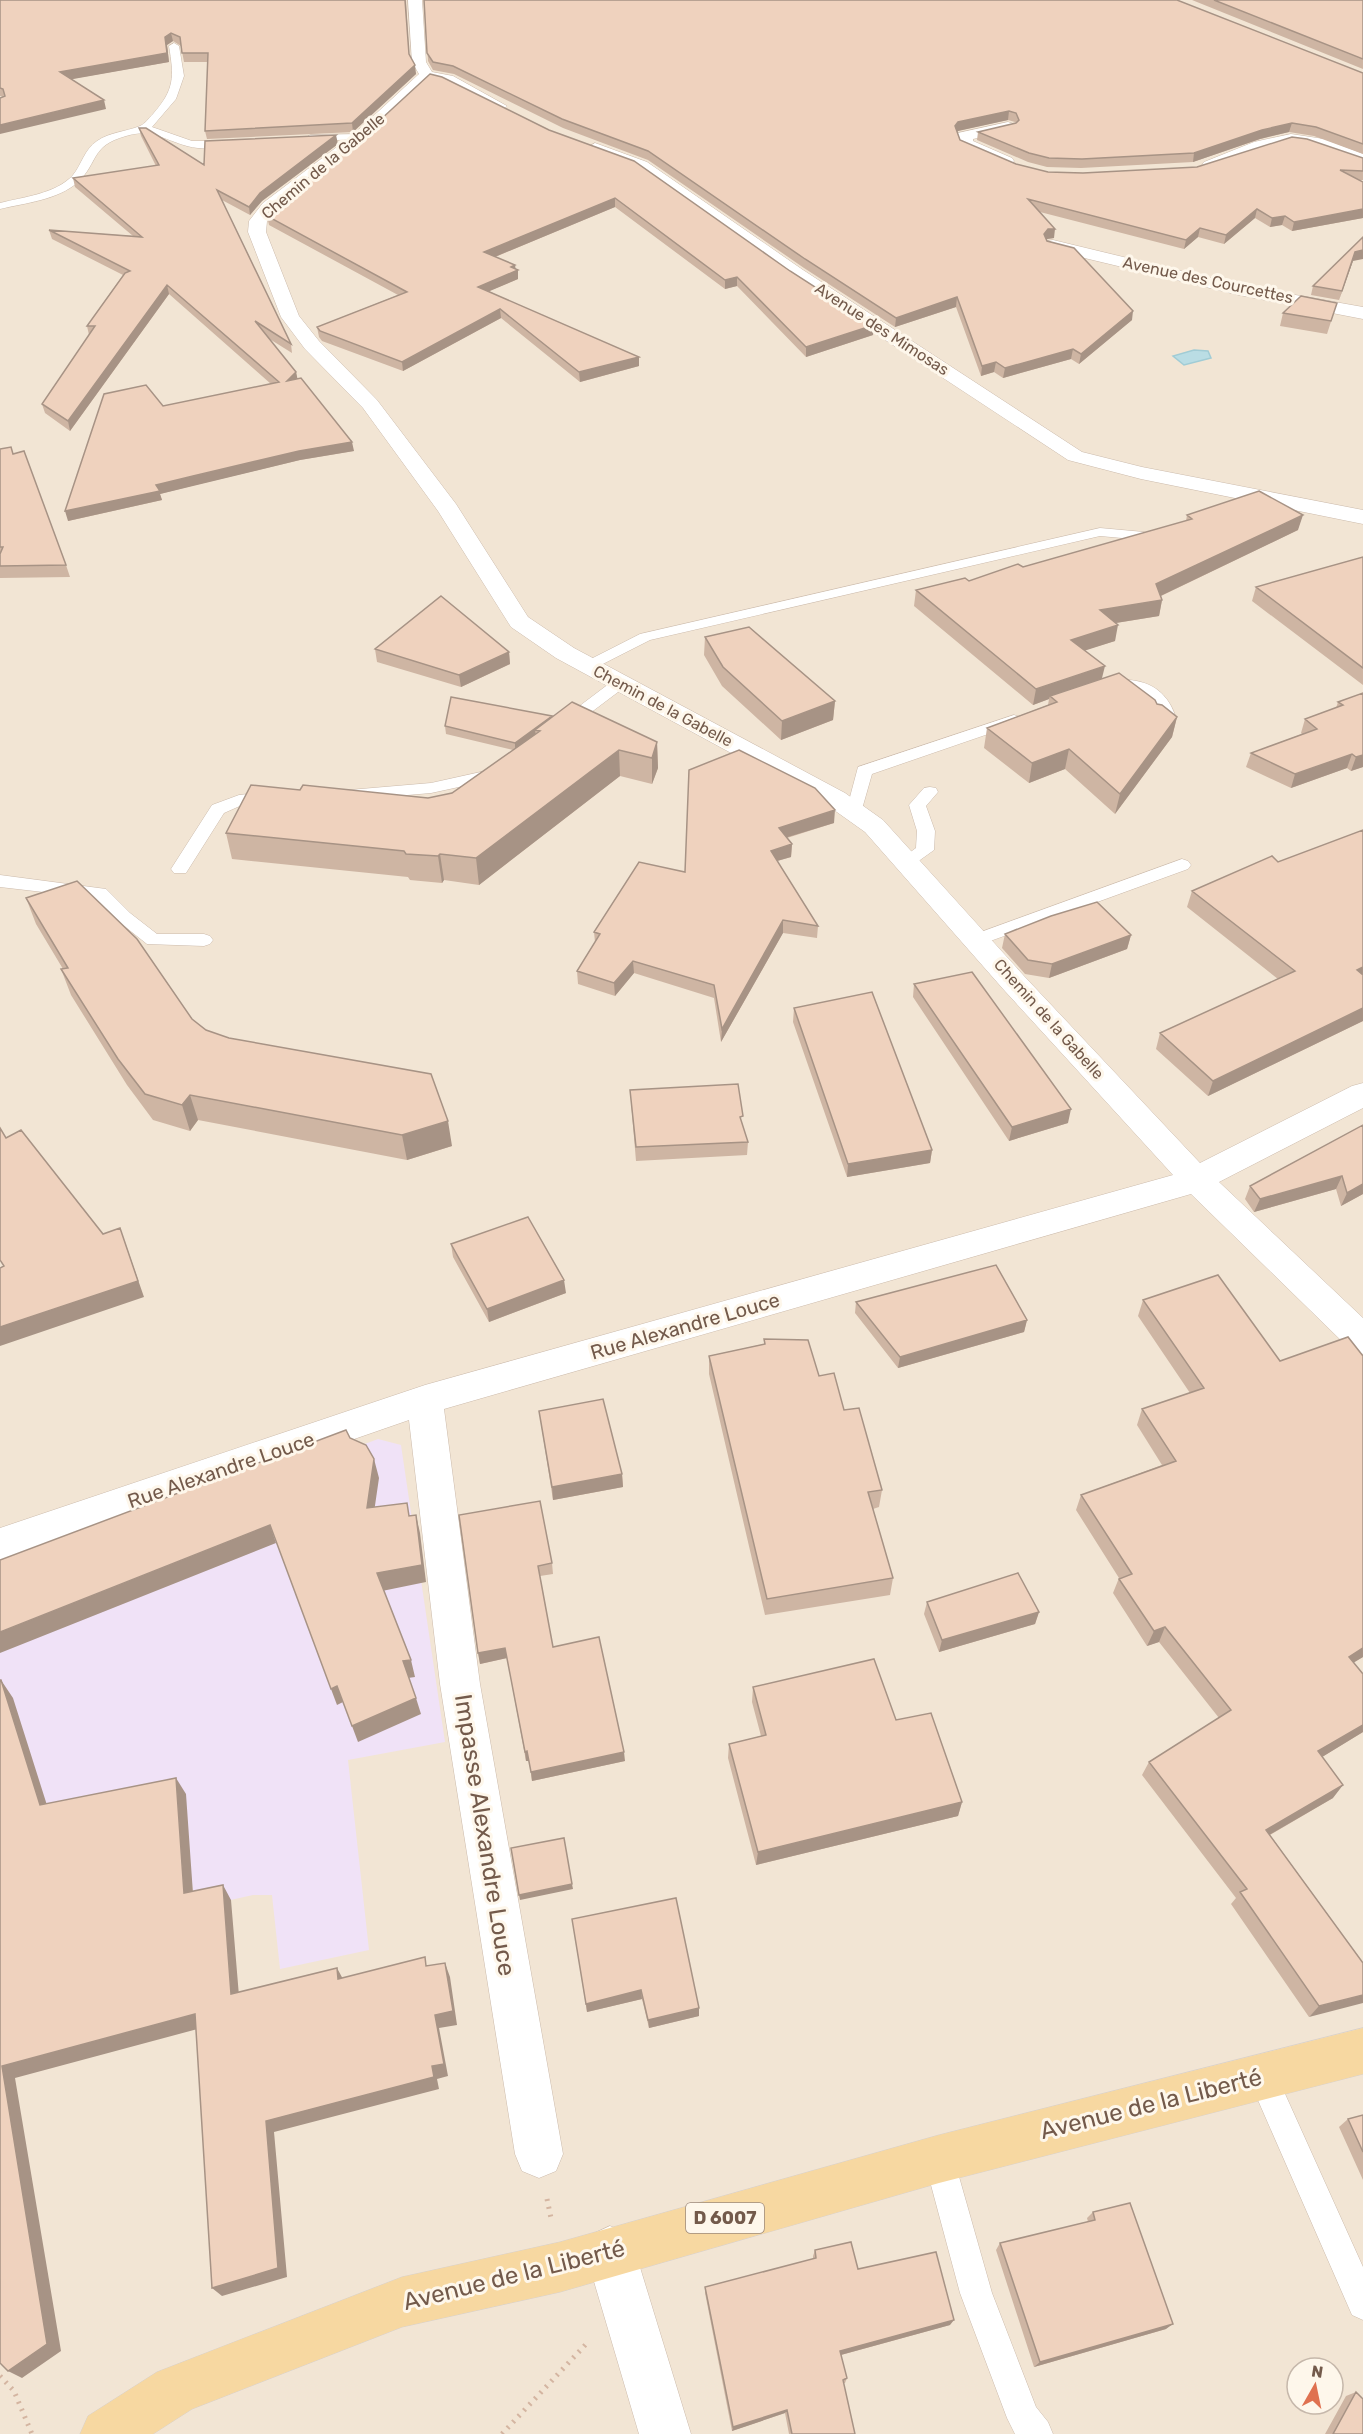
<svg xmlns="http://www.w3.org/2000/svg" width="1363" height="2434" font-family="Rubik,sans-serif">
  <style>
    .residential { fill: #f2e5d4; fill-rule: evenodd }
    .education { fill: #f0e2f7 }
    .water { fill: #badde4; stroke: #a1ccd5; stroke-width: 1.5 }
    .lines { fill: none; stroke-linecap: round; stroke-linejoin: round }
    .lane-casing { stroke: #ccbbac; stroke-width: 1 }
    .street-casing { stroke: #ccbbac; stroke-width: 1 }
    .primary-casing { stroke: #d8d1cd; stroke-width: 1 }
    .path { stroke: #d4b5a1; stroke-width: 5; stroke-dasharray: 2 6; stroke-linecap: butt }
    .lane { fill: #fff; fill-rule: evenodd }
    .street { fill: #fff; fill-rule: evenodd }
    .primary { fill: #f7d8a1; fill-rule: evenodd }
    .wall { fill: #ceb5a3 }
    .shaded-wall { fill: #a79385 }
    .building { fill: #efd2be; stroke: #a79385; stroke-width: 1.5 }
    .labels { text-anchor: middle; dominant-baseline: central; stroke-width: 6; stroke-linejoin: round; paint-order: stroke }
    .far-street-label { font-size: 16px; fill: #735a4b; stroke: #fef7eb }
    .shield { fill: #fef7eb; stroke: #9d897b; stroke-width: 1.5 }
    .shield-label { font-size: 18px; font-weight: bold; fill: #735a4b }
    .street-label { font-size: 20px; fill: #735a4b; stroke: #fef7eb }
    .near-street-label { font-size: 24px; fill: #735a4b; stroke: #fef7eb }
  </style>
  <rect width="100%" height="100%" fill="#fbf3e5"/>
  <!-- residential -->
  <path class="residential" d="M0 0H1363V2434H0ZM1297 2368H1333V2404H1297Z"/>
  <!-- education -->
  <path class="education" d="M378 1439 401 1445 445 1742 348 1760 369 1950 280 1969 272 1895H253L195 1908 192 1883 0 1889V1582Z"/>
  <!-- water -->
  <path class="water" d="M1194 350 1208 351 1211 358 1184 365 1173 356Z"/>
  <g class="lines">
    <!-- lane casing -->
    <g class="lane-casing">
      <path id="lane" d="M174 43 179 46 184 76 176 99 152 127 192 141H234L239 144 238 146C224 149 201 150 187 146 162 139 152 128 126 136 90 146 99 162 78 182 58 200 25 203 0 209V203C23 197 56 194 73 175 82 164 84 150 97 141 110 132 125 132 140 126 145 124 149 118 153 114 175 89 174 77 169 46Z
        M360 134 365 137 364 139 310 141 305 138 310 135Z
        M1100 528 1144 532 1151 536 1144 540 1100 536 650 640 593 669 588 671 580 666 583 663 640 634Z
        M620 678 626 680 628 683 626 686 569 729H557L555 726 557 723 614 680Z
        M1117 680C1145 678 1166 689 1175 715L1166 723H1154L1152 720 1159 714C1144 673 1112 701 1100 687L1102 684Z
        M1014 715 1020 717 1022 720 1020 723 872 774 860 816H848L846 812 858 767Z
        M499 768 505 769 507 773 505 777 431 793 349 800 343 799 341 795 343 791 349 790 431 783Z
        M930 787 936 788 938 792 926 806 935 831 934 850 913 865H901L898 861 916 848 917 831 909 805 924 788Z
        M270 792 276 793 278 797 276 801 242 805 224 813 186 873H174L171 869 212 805 239 795Z
        M1182 859 1188 861 1191 865 1188 869 982 944H970L967 940 970 936Z
        M0 875 106 889 130 913 157 934H204L210 936 213 940 210 944 204 946 147 944 118 921 95 898 0 887Z
        M1262 2060 1272 2065 1363 2267V2320L1352 2315 1247 2075 1252 2065Z
        M939 2144 950 2148 954 2159 992 2293 1036 2407 1048 2422 1053 2434H1015L1007 2418 960 2293 924 2159 928 2148Z"/>
    </g>
    <!-- street casing -->
    <g class="street-casing">
      <path id="street" d="M408 0H422L426 62 432 72 453 76 507 106 504 109C490 113 450 84 430 80L366 140 275 211 267 221 266 232 299 316 319 341 377 400 456 504 528 617 574 648 845 793 883 820 1024 976 1200 1163 1352 1086 1363 1083V1108L1219 1182 1363 1318V1354L1351 1350 1191 1194 444 1409 480 1684 563 2154 556 2171 539 2178 522 2171 515 2154 440 1684 409 1420 0 1562V1528L425 1385 1173 1175 1004 990 865 832 827 805 556 658 511 627 438 511 363 408 305 349 281 317 248 232 249 221 263 203 354 134 419 74 412 62Z
        M1008 122 1014 124 1016 127 1014 130 973 139V141L1012 158 1014 161 1012 164H1000L960 147 956 136 958 133Z
        M1291 134 1324 139 1361 153 1363 154V165C1345 160 1328 149 1310 146 1273 138 1244 161 1210 170L1202 165 1204 162 1254 142Z
        M595 143 647 162 803 270 1082 452 1142 467 1363 510V524L1141 479 1068 460 791 278 635 168 589 151 587 148Z
        M1053 240 1239 285 1363 307V319L1239 295 1047 249 1044 245 1047 241Z
        M610 2226 627 2234 635 2251 691 2434H639L585 2251 593 2234Z"/>
    </g>
    <!-- primary casing -->
    <g class="primary-casing">
      <path id="primary" d="M1363 2028V2074L939 2183 560 2292 402 2327 192 2409 153 2434H80L88 2416 157 2372 402 2277 560 2242 939 2135Z"/>
    </g>
    <!-- path -->
    <path class="path" d="M547 2199 551 2218
      M0 2376 14 2391 32 2434
      M502 2434 588 2342"/>
    <!-- lane -->
    <use href="#lane" class="lane"/>
    <!-- street -->
    <use href="#street" class="street"/>
    <!-- primary -->
    <use href="#primary" class="primary"/>
  </g>
  <!-- wall -->
  <path class="wall" d="M0 0H406L409 54 416 74 353 132 207 139 205 131 208 62H184L181 46 173 41 167 45 169 62 71 79 106 109 0 96Z
    M424 0 1363 73V154L1314 136 1289 132 1260 139 1193 162 1081 168 1047 167 1028 162 977 140 978 132 1016 123 1015 122 1008 120 957 131 960 140 1016 164 1048 172 1083 173 1363 158V180H1358L1363 182V218L1292 231 1282 225 1270 227 1255 218 1224 244 1198 237 1184 249 1040 212 1054 238 1047 239V241L1132 320 1079 364 1071 359 1003 378 994 372 981 376 956 307 895 327 804 268 648 160 563 128 454 74 433 70 428 61Z
    M1192 0H1363V69Z
    M430 74 790 271 874 325 873 335 806 357 737 286 725 289 615 207 495 257 518 270V279L489 291 639 366 580 382 501 318 403 371 322 341 319 337 317 327 398 295 269 225 267 216 366 133Z
    M139 128 204 165 338 144 262 201 250 215 222 200 291 344 292 353 268 338 296 372 297 379 354 451 300 460 195 485 160 494 162 500 68 521 163 406 271 384 169 294 70 431 45 413 42 404 89 335 87 326 123 275 52 239 49 230 133 236 75 187 73 178 156 166 141 136Z
    M1353 261 1339 300 1311 295 1313 286Z
    M1337 303 1327 334 1280 326 1283 313Z
    M0 449 66 565 70 577 0 578Z
    M1187 515 1298 530 1161 596 1162 600 1159 616 1116 623 1115 641 1085 650 1102 678 1157 704 1177 717 1172 737 1115 814 1065 769 1029 783 984 748 987 728 1048 705 1049 699 1033 705 914 606 916 590 969 581 1023 567 1186 521Z
    M1363 557V685L1252 601 1256 587Z
    M705 637 835 701 833 720 781 740 722 686 704 655Z
    M375 649 509 652 510 664 461 687 377 662Z
    M1363 693V767L1351 771 1347 768 1291 788 1246 767 1251 753 1302 734 1301 733 1305 719 1336 708 1338 702Z
    M552 717 657 742 658 768 652 784 620 776 479 885 444 880 442 883 410 880 408 877 232 859 226 833 300 790 428 798 452 793 513 750 446 734 445 726Z
    M689 770 834 823 787 838 792 844 791 857 777 861 818 926 817 938 783 933 721 1042 714 998 634 973 615 996 578 984 577 971 595 942 594 932 685 872Z
    M1363 830V1021L1208 1096 1156 1049 1160 1033 1278 979 1187 907 1192 891 1278 862Z
    M26 898 206 1030 452 1146 407 1160 198 1120 190 1131 153 1120 127 1085 71 995 61 969H63L36 924Z
    M1005 934 1131 935 1127 949 1049 978 1025 974 1002 948Z
    M914 984 1068 1123 1009 1141 913 997Z
    M794 1008 932 1150 930 1163 847 1177 793 1022Z
    M630 1090 742 1123 748 1142 747 1155 636 1161Z
    M1363 1125V1194L1341 1206 1336 1189 1254 1212 1245 1199 1250 1186Z
    M451 1244 566 1293 489 1322 453 1257Z
    M1143 1300 1280 1361 1363 1356V1657L1353 1662 1363 1674V1732L1322 1757 1333 1798 1270 1835 1363 1963 1309 2017 1231 1904 1236 1898 1142 1775 1149 1762 1219 1718 1159 1642 1147 1646 1113 1593 1119 1578 1076 1510 1081 1495 1162 1465 1137 1425 1142 1409 1190 1393 1138 1316Z
    M856 1302 1027 1320 1024 1332 898 1368 855 1313Z
    M764 1339 819 1376 844 1410 882 1490 879 1507 873 1509 893 1578 890 1595 765 1615 709 1374V1356L764 1344Z
    M539 1411 622 1474 623 1487 553 1500Z
    M459 1515 552 1563 553 1574 540 1576 553 1647 625 1761 532 1781 529 1761H526L507 1658 480 1664Z
    M927 1602 1039 1612 1035 1624 939 1652 924 1614Z
    M753 1687 962 1802 958 1816 756 1865 728 1758 729 1744 761 1736 752 1702Z
    M572 1919 699 2016 649 2028 642 1999 587 2012Z
    M1363 2115V2180L1339 2127 1348 2119Z
    M1093 2212 1166 2329 1034 2367 996 2250 1000 2243 1088 2222 1087 2218Z
    M815 2250 858 2269 950 2325 841 2355 847 2378 845 2383H843L855 2434H789L785 2413 732 2431 705 2293V2287L813 2259V2256Z
    M1356 2392 1363 2434H1325L1346 2396Z"/>
  <!-- shaded-wall -->
  <path class="shaded-wall" d="M171 33 173 41 167 45 169 62 62 81 60 72 165 37Z
    M415 65 416 74 353 132 352 123Z
    M104 100 106 109 0 134V125Z
    M1009 111 1008 120 958 131 954 135 955 126 958 122Z
    M1292 123 1289 132 1260 139 1193 162 1194 153 1262 130Z
    M336 135 338 144 262 201 250 215 249 207 260 193Z
    M615 198V207L485 261 484 252Z
    M1257 209 1255 218 1224 244 1226 235Z
    M1363 209V218L1292 231 1294 222Z
    M1285 216 1282 225 1270 227 1272 218Z
    M1200 228 1198 237 1184 249 1186 240Z
    M1048 229H1055L1054 238 1047 239 1042 244 1044 234Z
    M1363 250V259L1353 261 1339 300 1355 252Z
    M515 265 516 271 518 270V279L478 296V287Z
    M737 277V286L725 289V280Z
    M167 285 169 294 70 431 68 421Z
    M957 297 956 307 895 327 896 318Z
    M500 309 501 318 403 371 402 362Z
    M1133 311 1132 320 1079 364 1081 354Z
    M874 325 873 335 806 357V347Z
    M1073 349 1071 359 1003 378 1005 368Z
    M639 357V366L580 382 579 372Z
    M996 362 994 372 981 376 982 366Z
    M296 372 298 381H287Z
    M352 442 354 451 300 460 160 494 162 500 68 521 65 511 156 485 299 451Z
    M1303 515 1298 530 1152 600 1156 584Z
    M1162 600 1159 616 1097 626 1100 610Z
    M1118 625 1115 641 1068 656 1071 640Z
    M509 652 510 664 461 687 459 675Z
    M1105 666 1101 682 1050 696 1049 699 1033 705 1036 689Z
    M835 701 833 720 781 740 782 721Z
    M552 716V723L540 731 535 730 536 736 515 751V743Z
    M1177 717 1172 737 1115 814 1120 794Z
    M657 742 658 768 652 784V758Z
    M1069 749 1065 769 1029 783 1032 763Z
    M619 750 620 776 479 885 476 858Z
    M1352 754 1347 768 1291 788 1295 774Z
    M1363 755V767L1351 771 1356 757Z
    M835 810 834 823 778 840 779 828Z
    M792 844 791 857 770 863 771 851Z
    M440 854 444 880 442 883 438 856Z
    M783 920V933L721 1042 722 1029Z
    M1131 935 1127 949 1049 978 1052 964Z
    M633 961 634 973 615 996 614 983Z
    M1363 967V980L1357 970Z
    M1363 1008V1021L1208 1096 1213 1081Z
    M190 1095 198 1120 190 1131 182 1105Z
    M1071 1109 1068 1123 1009 1141 1012 1127Z
    M448 1121 452 1146 407 1160 402 1135Z
    M932 1150 930 1163 847 1177 848 1164Z
    M1342 1176 1336 1189 1254 1212 1260 1199Z
    M1363 1184V1194L1341 1206 1347 1193Z
    M120 1228 144 1297 0 1346V1327Z
    M564 1280 566 1293 489 1322 487 1309Z
    M1027 1320 1024 1332 898 1368 900 1357Z
    M374 1459 379 1478 372 1526 367 1508Z
    M622 1474 623 1487 553 1500 552 1487Z
    M416 1515 420 1533 426 1582 382 1591 377 1573Z
    M270 1525 276 1543 0 1653V1632Z
    M1039 1612 1035 1624 939 1652 942 1640Z
    M1165 1627 1159 1642 1147 1646 1154 1631Z
    M505 1648 507 1658 480 1664 478 1653Z
    M1363 1648V1657L1340 1671 1349 1657Z
    M411 1660 415 1677 408 1678 403 1661Z
    M1 1680 13 1698 52 1821 40 1805Z
    M337 1686 343 1702 337 1705 331 1689Z
    M416 1698 421 1714 358 1742 352 1726Z
    M1363 1725V1732L1309 1765 1318 1751Z
    M527 1751 529 1761H526L525 1752Z
    M624 1752 625 1761 532 1781 531 1772Z
    M176 1778 186 1794 194 1908 184 1893Z
    M1343 1785 1333 1798 1257 1842 1266 1830Z
    M962 1802 958 1816 756 1865 758 1852Z
    M572 1884 573 1889 520 1900 519 1895Z
    M223 1885 231 1900 240 2008 231 1994Z
    M445 1963 450 1977 457 2025 439 2028 448 2076 437 2079 439 2089 274 2132 287 2277 222 2296 212 2288 266 2121 432 2066 435 2015Z
    M337 1968 344 1981 338 1979Z
    M641 1990 642 1999 587 2012 586 2004Z
    M1363 1995V2003L1309 2017 1319 2006Z
    M699 2008V2016L649 2028 648 2020Z
    M195 2014 205 2027 15 2078 61 2351 22 2378 8 2371 2 2066Z
    M954 2320 950 2325 837 2356 840 2351Z
    M1173 2324 1166 2329 1034 2367 1040 2362Z
    M787 2410 785 2413 732 2431 733 2427Z"/>
  <!-- building -->
  <path class="building" d="M0 0H405L409 54 415 65 352 123 205 131 208 53H182L180 37 171 33 165 37 167 53 60 72 104 100 0 125V98L5 96 3 89 0 88Z
    M424 0H1177L1363 73V144L1316 127 1292 123 1262 130 1194 153 1082 159 1049 158 1029 153 978 132 1016 123 1019 120 1016 113 1009 111 958 122 955 126 960 140 1016 164 1048 172 1083 173 1197 167 1292 137 1307 139 1363 158V171L1340 170 1363 182V209L1294 222 1285 216 1272 218 1257 209 1226 235 1200 228 1186 240 1028 199 1055 229H1048L1044 234 1047 241 1074 248 1133 311 1081 354 1073 349 1005 368 996 362 982 366 957 297 896 318 805 259 648 151 562 119 453 66 433 62 427 53Z
    M1214 0H1363V59Z
    M430 74 442 77 549 130 634 161 790 271 874 325 806 347 737 277 725 280 615 198 484 252 515 265 511 267 518 270 478 287 639 357 579 372 500 309 402 362 320 331 317 327 407 292 267 216 268 213 275 204 366 133Z
    M139 128H146L204 165 205 141 336 135 260 193 249 207 217 190 291 344 255 321 296 372 287 381 301 378 352 442 299 451 193 476 156 485 160 491 65 511 104 394 146 385 163 406 279 382 167 285 68 421 42 404 95 326H87L125 273 130 271 49 230 142 237 73 178 159 165Z
    M1363 237V250L1355 252 1342 291 1313 286Z
    M1301 296 1337 303 1331 321 1283 313Z
    M11 447 13 454 24 451 66 565 0 566V554L3 547H0V449Z
    M1259 491 1303 515 1156 584 1162 600 1100 610 1118 625 1071 640 1105 666 1036 689 916 590 965 578 969 581 1018 564 1023 567 1192 519 1187 515Z
    M1363 557V668L1256 587Z
    M441 596 509 652 459 675 375 649Z
    M749 627 835 701 782 721 723 667 705 637Z
    M1119 673 1155 700 1157 704 1162 705 1177 717 1120 794 1069 749 1032 763 987 728 1057 702 1050 696Z
    M1363 693V755L1356 757 1352 754 1295 774 1251 753 1317 729 1305 719 1343 705 1338 702Z
    M451 697 552 716 515 743 445 726Z
    M572 702 657 742 652 758 619 750 476 858 440 854 438 856 406 854 404 851 226 833 251 785 300 790 303 785 428 798 452 793 540 731 535 730Z
    M739 750 815 788 835 810 779 828 792 844 771 851 818 926 783 920 722 1029 714 985 633 961 614 983 577 971 600 934 594 932 639 862 685 872 689 770Z
    M1363 830V967L1357 970 1363 975V1008L1213 1081 1160 1033 1295 971 1192 891 1272 856 1278 862Z
    M77 881 137 939 192 1019 206 1030 229 1038 431 1074 448 1121 402 1135 190 1095 182 1105 145 1094 118 1059 61 969 68 968 26 898Z
    M1097 902 1131 935 1052 964 1028 960 1005 934 1051 916Z
    M972 972 1071 1109 1012 1127 914 984Z
    M872 992 932 1150 848 1164 794 1008Z
    M738 1084 743 1116 740 1117 748 1142 636 1147 630 1090Z
    M1363 1125V1184L1347 1193 1342 1176 1260 1199 1250 1186Z
    M0 1128 6 1138 21 1130 103 1234 120 1228 138 1281 0 1327V1268L4 1266 0 1260Z
    M528 1217 564 1280 487 1309 451 1244Z
    M996 1265 1027 1320 900 1357 856 1302Z
    M1218 1275 1280 1361 1348 1337 1363 1356V1648L1349 1657 1363 1674V1725L1318 1751 1343 1785 1266 1830 1363 1963V1995L1319 2006 1240 1892 1247 1889 1149 1762 1231 1710 1165 1627 1154 1631 1119 1579 1132 1574 1081 1495 1176 1461 1142 1409 1204 1388 1143 1300Z
    M764 1339 808 1340 819 1376 834 1373 844 1410 859 1408 882 1490 868 1492 893 1578 767 1599 709 1356 765 1344Z
    M603 1399 622 1474 552 1487 539 1411Z
    M346 1430 350 1438 366 1445 374 1459 367 1508 407 1503 409 1516 416 1515 422 1565 377 1573 411 1660 403 1661 416 1698 352 1726 337 1686 331 1689 270 1525 0 1632V1560Z
    M540 1501 552 1563 538 1566 553 1647 599 1637 624 1752 531 1772 527 1751 525 1752 505 1648 478 1653 459 1515Z
    M1018 1573 1039 1612 942 1640 927 1602Z
    M874 1659 896 1720 931 1713 962 1802 758 1852 729 1744 766 1735 753 1687Z
    M0 1680H1L40 1805 176 1778 184 1893 223 1885 231 1994 337 1968 338 1979 425 1957 426 1966 445 1963 453 2011 435 2015 444 2064 432 2066 434 2077 266 2121 278 2268 212 2288 195 2014 2 2066 47 2344 8 2371 0 2363Z
    M564 1838 572 1884 519 1895 511 1848Z
    M676 1898 699 2008 648 2020 641 1990 586 2004 572 1919Z
    M1363 2115V2152L1348 2119Z
    M1130 2203 1173 2324 1040 2362 1000 2243 1095 2220 1093 2212Z
    M851 2242 858 2269 936 2252 954 2320 840 2351 847 2378 843 2380 855 2434H792L787 2410 733 2427 705 2287 816 2258 815 2250Z
    M1356 2392 1363 2399V2434H1333Z"/>
  <g class="labels">
    <!-- far-street labels -->
    <g class="far-street-label">
      <text transform="translate(323 166) rotate(-40)">Chemin de la Gabelle</text>
      <text transform="translate(1208 280) rotate(12)">Avenue des Courcettes</text>
      <text transform="translate(882 329) rotate(33)">Avenue des Mimosas</text>
      <text transform="translate(663 706) rotate(28)">Chemin de la Gabelle</text>
      <text transform="translate(1049 1019) rotate(48)">Chemin de la Gabelle</text>
    </g>
    <!-- shield labels -->
    <rect class="shield" x="686" y="2203" width="78" height="30" rx="4.5"/>
    <g class="shield-label">
      <text x="725" y="2218">D 6007</text>
    </g>
    <!-- street labels -->
    <g class="street-label">
      <text transform="translate(685 1326) rotate(-16)">Rue Alexandre Louce</text>
      <text transform="translate(221 1470) rotate(-19)">Rue Alexandre Louce</text>
    </g>
    <!-- near-street labels -->
    <g class="near-street-label">
      <text transform="translate(485 1835) rotate(81)">Impasse Alexandre Louce</text>
      <text transform="translate(1151 2104) rotate(-14)">Avenue de la Liberté</text>
      <text transform="translate(514 2275) rotate(-14)">Avenue de la Liberté</text>
    </g>
  </g>
  <!-- north arrow -->
  <g transform="translate(1315 2386) rotate(9)"><circle r="28" fill="#fef7eb" stroke="#c6b8ab" stroke-width="1.5"/>
  <path d="M0-4.5L10 22L0 15L-10 22Z" fill="#df7150"/>
  <text y="-9" font-size="16" font-weight="bold" text-anchor="middle" fill="#735a4b">N</text>
  </g>
</svg>
